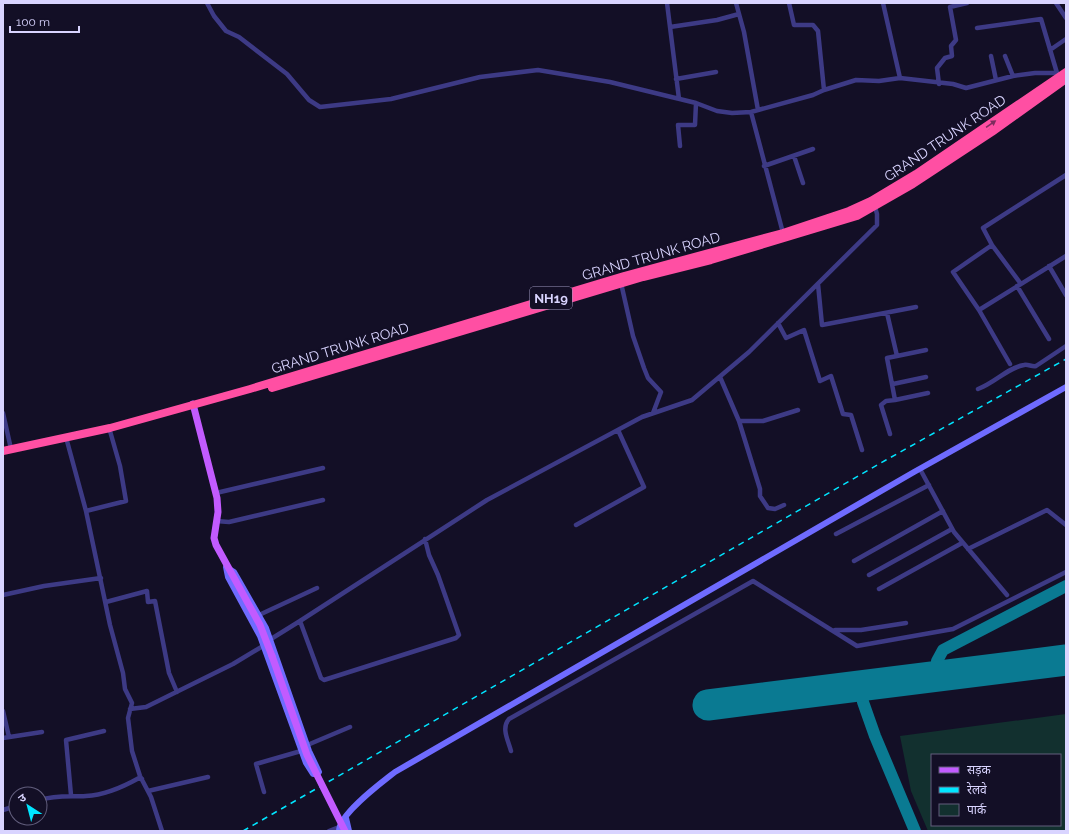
<svg xmlns="http://www.w3.org/2000/svg" width="1069" height="834" font-family="Raleway,'Noto Sans Devanagari',sans-serif">
  <style>
    .green { fill: #12302f; fill-rule: evenodd }
    .lines { fill: none; stroke-linecap: round; stroke-linejoin: round }
    .taxiway { stroke: #0a7a92; stroke-width: 12 }
    .runway { stroke: #0a7a92; stroke-width: 31 }
    .street { stroke: #3d3a85; stroke-width: 4.5 }
    .secondary { stroke: #6f6bff; stroke-width: 6 }
    .primary { stroke: #c25bff; stroke-width: 7 }
    .highway { stroke: #ff4fa3; stroke-width: 8 }
    .rail { stroke: #00e5ff; stroke-width: 1.5; stroke-dasharray: 6 5; stroke-linecap: butt }
    .primary-bridge { stroke: #c25bff; stroke-width: 7 }
    .oneway { fill: #7d2c5e }
    .labels { text-anchor: middle; dominant-baseline: central; stroke-width: 4; stroke-linejoin: round; paint-order: stroke }
    .shield { fill: #130f26; stroke: #9e99be; stroke-width: 1 }
    .shield-label { font-size: 13px; font-weight: bold; fill: #d9d4ff }
    .street-label { font-size: 14px; fill: #d9d4ff; stroke: #130f26 }
  </style>
  <rect width="100%" height="100%" fill="#130f26"/>
  <!-- green -->
  <path class="green" d="M1066 714V831H928L911 791 900 736ZM932 755H1060V825H932Z"/>
  <g class="lines">
    <!-- taxiway -->
    <path class="taxiway" d="M957 674C946 675 939 672 937 661L943 650 1066 586
      M861 687 863 702 875 736 915 831"/>
    <!-- runway -->
    <path class="runway" d="M708 705 1066 660"/>
    <!-- street -->
    <path class="street" d="M207 3 214 16 226 31 239 37 287 74 309 100 320 107 391 99 480 77 538 70 610 82 696 103 717 111 732 113 751 112 813 95 824 90 818 31 813 25H794L789 3
      M667 3 679 99
      M736 3 744 32 758 110
      M883 3 900 78
      M1056 3 1066 18
      M670 27 717 20 739 14
      M977 28 1041 19 1057 73
      M1050 50 1066 39
      M991 56 996 80
      M1005 56 1013 76
      M676 79 716 72
      M939 84 937 68 945 58 952 56 951 46 956 40 950 7 967 3
      M824 90 856 80 879 81 900 78 953 84 966 88 1013 76 1035 73H1057L1060 76
      M751 112 783 233
      M680 146 678 125H695L696 103
      M794 156 803 183
      M764 166 813 149
      M992 245 953 272 979 310 1010 364
      M1049 266 1066 295
      M621 283 633 336 644 368 648 378 661 392 653 413
      M818 284 822 325 916 307
      M1021 284 992 245 983 228 1066 175
      M1017 286 1049 339
      M979 310 1066 256
      M887 313 897 356 926 350
      M778 323 786 338 804 330 820 381 831 376 843 414 851 415 862 450
      M897 356 887 358 895 400 928 393
      M720 377 739 421H763L798 410
      M893 384 926 377
      M978 389C995 383 1007 368 1024 365 1028 364 1032 367 1036 366L1066 346
      M3 413 11 449
      M739 421 760 489V496L768 508 775 509 784 505
      M110 431 120 466 126 501 86 511 110 625 123 673 125 689 132 703 128 718 132 751 140 776 151 797 162 831
      M890 434 881 405 886 401 895 400
      M67 441 86 511
      M920 469 954 532 1007 595
      M216 493 323 468
      M216 521 229 522 323 500
      M576 525 644 487 618 430
      M836 534 929 485
      M968 549 1047 510 1066 525
      M854 561 943 511
      M869 575 952 529
      M879 589 962 543
      M3 595 44 586 101 578
      M106 602 147 591 148 602 155 601 169 673 177 692
      M259 615 317 588
      M300 621 487 500 642 417 692 400 749 352 877 225V214L875 207
      M835 630H861L906 623
      M271 639 300 621 321 678 324 680 456 638 459 635 438 575 429 555 425 539
      M130 709 146 707 233 664 263 646
      M3 711 9 737
      M3 738 42 732
      M305 746 350 727
      M511 751C508 740 501 728 509 719L753 581 857 646 953 629 1066 572
      M148 791 208 777
      M264 792 256 764 301 751
      M71 795 66 740 104 731
      M40 800C56 795 70 797 86 796 105 795 123 787 139 778L142 779
      M3 810 16 806
      M329 831 339 827"/>
    <!-- secondary -->
    <path class="secondary" d="M226 567 234 572 266 628 309 751 319 772 317 774H313L306 763 260 636 228 577Z
      M346 818 349 831
      M339 831C339 814 381 783 395 772L914 472 1066 387"/>
    <!-- primary -->
    <path class="primary" d="M193 404 217 498 218 512 214 538 216 545 260 625 272 656"/>
    <!-- highway -->
    <path class="highway" d="M272 388 643 277 711 260 857 216 913 184 992 132 1066 79
      M3 451 110 428 250 389 624 276 783 233 849 211 871 201 916 174 1066 72"/>
    <!-- rail -->
    <path class="rail" d="M243 831 886 460 1066 359"/>
    <!-- primary-bridge -->
    <path class="primary-bridge" d="M272 656 307 755 345 831"/>
  </g>
  <!-- one-way arrows -->
  <defs><path id="oneway-solid" d="M-6-.8H1V-3.2L6.5 0L1 3.2V.8H-6Z"/></defs>
  <use class="oneway" href="#oneway-solid" transform="translate(991 124) rotate(-35)"/>
  <g class="labels">
    <!-- shield labels -->
    <rect class="shield" x="530" y="287" width="42" height="22" rx="3"/>
    <g class="shield-label">
      <text x="551" y="298">NH19</text>
    </g>
    <!-- street labels -->
    <g class="street-label">
      <text transform="translate(945 138) rotate(-34)">GRAND TRUNK ROAD</text>
      <text transform="translate(651 256) rotate(-16)">GRAND TRUNK ROAD</text>
      <text transform="translate(340 348) rotate(-17)">GRAND TRUNK ROAD</text>
    </g>
  </g>
  <!-- border -->
  <rect width="1069" height="834" fill="none" stroke="#d9d4ff" stroke-width="8"/>
  <!-- legend -->
  <rect x="931" y="754" width="130" height="72" fill="#130f26" stroke="#625e7d"/>
  <rect x="939" y="767" width="20" height="6" fill="#c25bff" stroke="#625e7d"/>
  <text x="967" y="774" font-size="12" fill="#d9d4ff">सड़क</text>
  <rect x="939" y="787" width="20" height="6" fill="#00e5ff" stroke="#625e7d"/>
  <text x="967" y="794" font-size="12" fill="#d9d4ff">रेलवे</text>
  <rect x="939" y="804" width="20" height="12" fill="#12302f" stroke="#625e7d"/>
  <text x="967" y="814" font-size="12" fill="#d9d4ff">पार्क</text>
  <!-- north arrow -->
  <g transform="translate(28 806) rotate(324)"><circle r="19" fill="#130f26" stroke="#625e7d"/>
  <path d="M0-3L7 15L0 10L-7 15Z" fill="#00e5ff"/>
  <text y="-6" font-size="11" font-weight="bold" text-anchor="middle" fill="#d9d4ff">उ</text>
  </g>
  <!-- scale -->
  <path d="M10 26v6h69v-6" fill="none" stroke="#d9d4ff" stroke-width="2"/>
  <text x="16" y="26" font-size="12" fill="#d9d4ff" stroke="#130f26" stroke-width="3" paint-order="stroke">100 m</text>
</svg>
